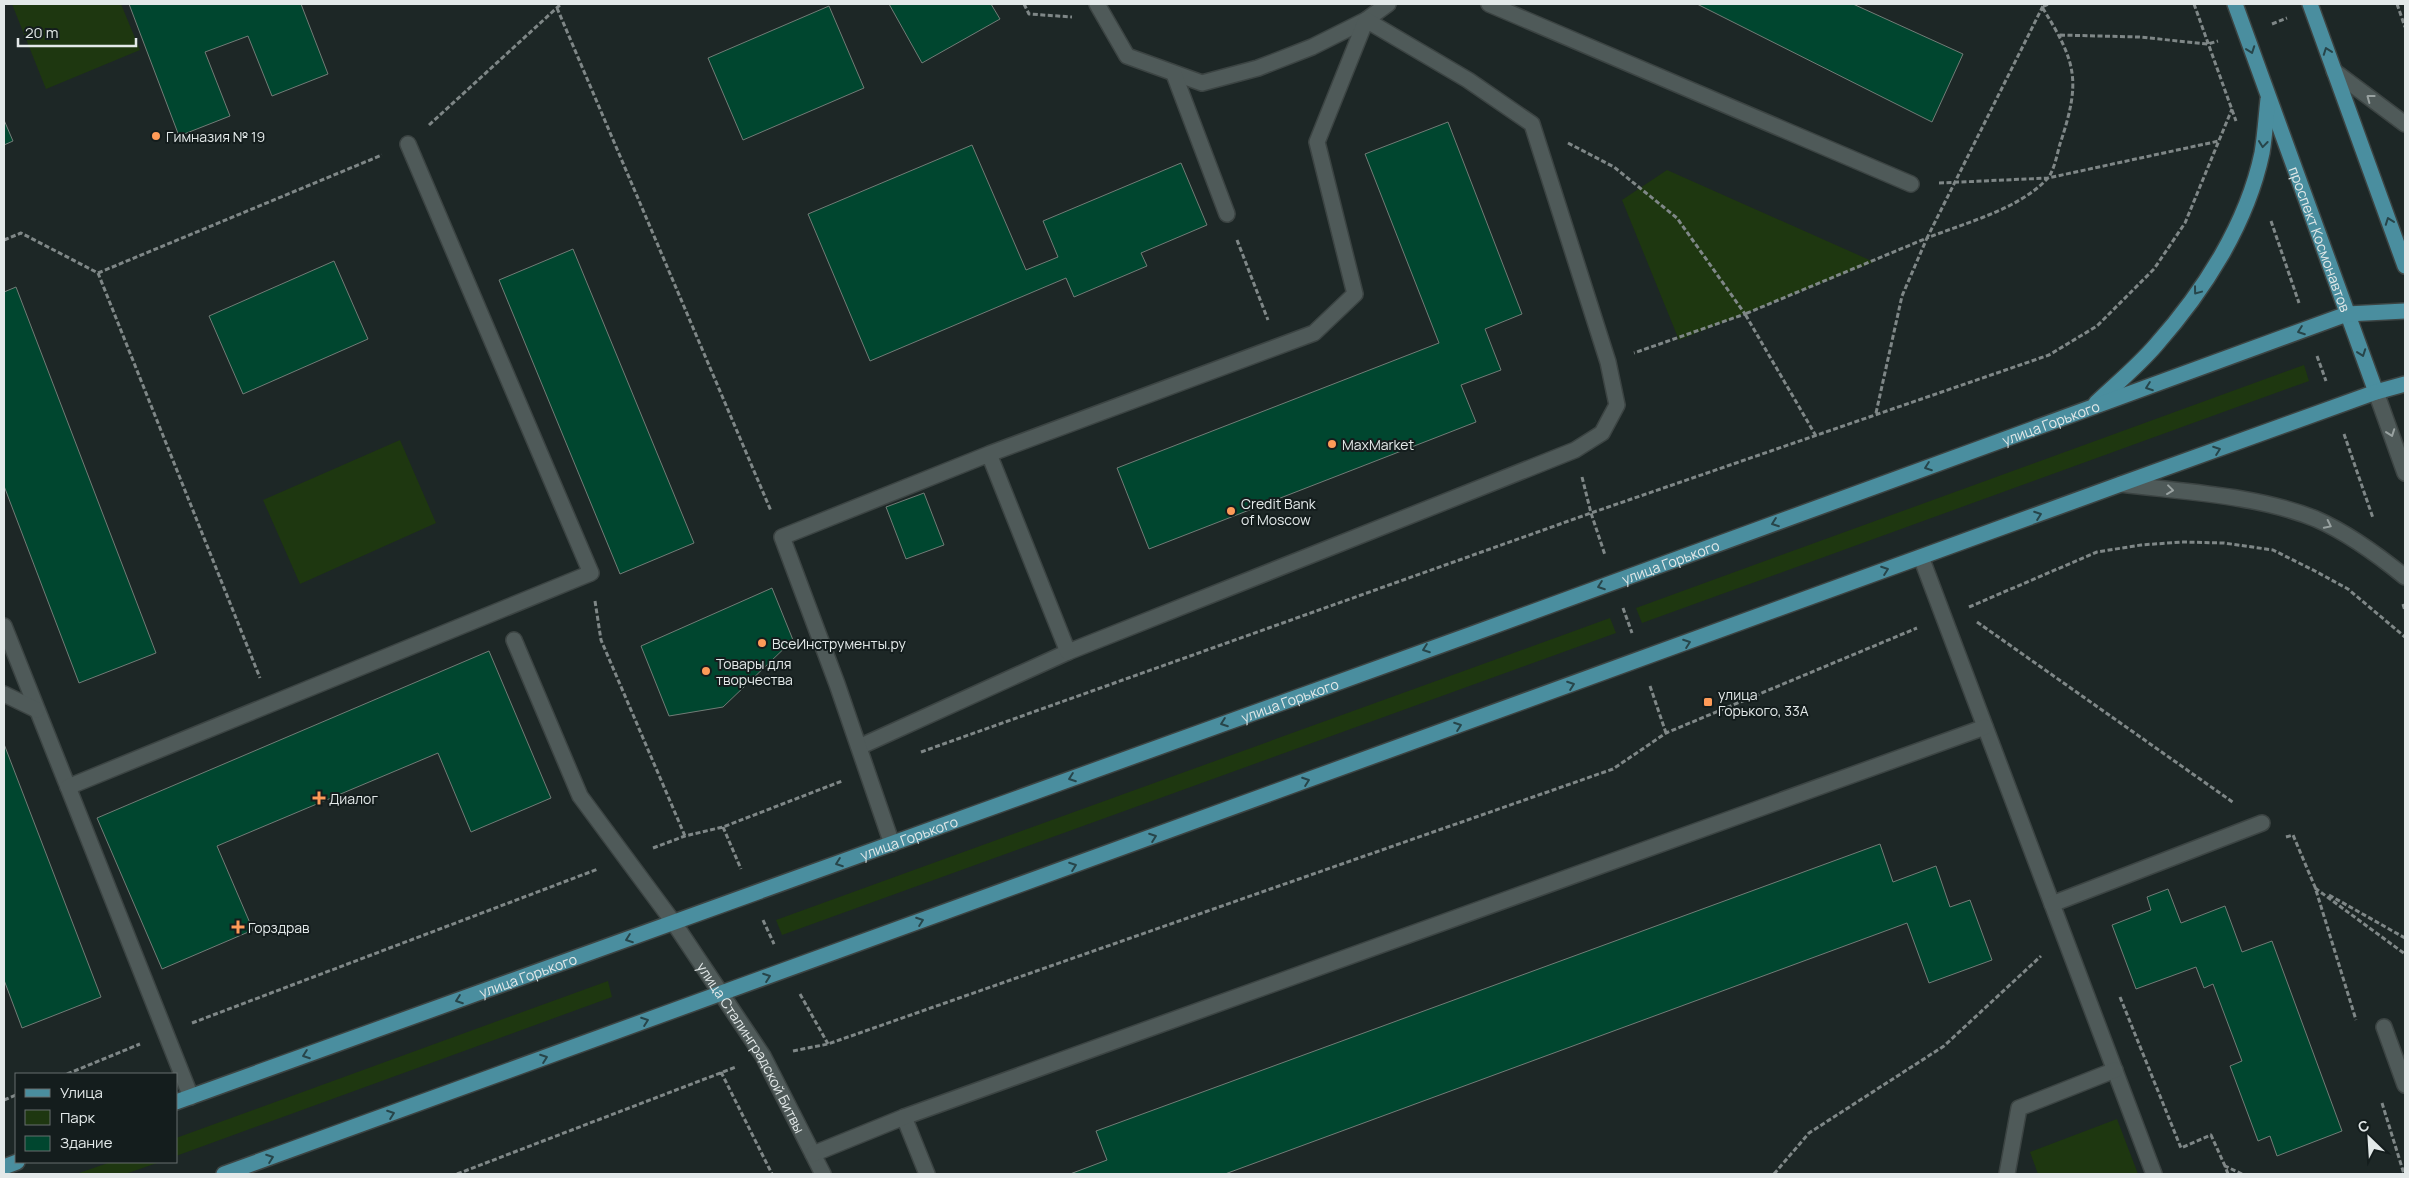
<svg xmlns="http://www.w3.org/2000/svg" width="2409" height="1178" font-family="Manrope,sans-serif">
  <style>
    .green { fill: #1e3710 }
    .building { fill: #00462f; stroke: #727c77 }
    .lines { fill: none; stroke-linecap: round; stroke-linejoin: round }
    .minor-casing { stroke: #3c4443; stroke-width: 18 }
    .major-casing { stroke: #3c4443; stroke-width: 18 }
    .path { stroke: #7f8787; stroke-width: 3; stroke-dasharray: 5 2.5; stroke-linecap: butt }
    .minor { stroke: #4f5a59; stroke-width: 15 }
    .major { stroke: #4a8e9f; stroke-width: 15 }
    .oneway { stroke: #27454a }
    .oneway2 { stroke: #99a2a1 }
    .poi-dot { fill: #fe9b58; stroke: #141d1d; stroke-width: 2 }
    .labels { text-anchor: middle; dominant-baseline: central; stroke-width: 4; stroke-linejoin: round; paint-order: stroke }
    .poi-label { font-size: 14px; fill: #e3e9e9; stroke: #141d1d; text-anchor: start }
    .street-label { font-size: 14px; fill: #e3e9e9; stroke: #141d1d }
  </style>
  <rect width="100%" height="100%" fill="#1d2726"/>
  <!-- green -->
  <path class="green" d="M12 4H121L140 50 46 89Z
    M1667 170 1874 262 1679 340 1622 200Z
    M2304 365 2309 381 1642 623 1636 608Z
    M400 440 436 523 300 584 263 500Z
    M1610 618 1616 633 782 935 776 920Z
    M608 981 612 997 176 1156V1138Z
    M2117 1119 2138 1174H2038L2030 1152Z
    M111 1162H160L125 1174H76Z"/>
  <!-- building -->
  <path class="building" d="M129 4H301L328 74 272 96 248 36 205 52 230 116 179 136Z
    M889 4H991L1000 19 922 63Z
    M1697 4H1853L1963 54 1932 122Z
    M829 6 864 88 743 140 708 58Z
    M4 120 13 141 4 145Z
    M1448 122 1522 314 1485 329 1501 370 1461 385 1476 422 1149 549 1117 468 1439 343 1365 154Z
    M972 145 1026 270 1058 257 1043 221 1181 163 1207 225 1141 253 1147 266 1074 297 1066 278 870 361 808 214Z
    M573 249 694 543 620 574 499 280Z
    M334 261 368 339 243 394 209 316Z
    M16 287 156 653 79 683 4 486V292Z
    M924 493 944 545 906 559 886 507Z
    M772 588 793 640 723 707 669 716 641 646Z
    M489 651 551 798 471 832 438 753 217 846 253 930 162 969 97 818Z
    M4 744 101 997 22 1028 4 980Z
    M1880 844 1893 882 1936 866 1950 907 1970 900 1992 960 1929 983 1907 923 1225 1174H1070L1107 1160 1096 1131Z
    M2168 889 2181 923 2225 906 2242 952 2272 941 2342 1131 2277 1156 2270 1136 2258 1141 2230 1066 2242 1061 2213 984 2204 988 2196 967 2136 989 2112 925 2151 910 2147 897Z"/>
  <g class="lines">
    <!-- minor casing -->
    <g class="minor-casing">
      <g id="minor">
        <path d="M1097 4 1127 56 1202 83 1258 68 1312 47 1366 20 1388 4"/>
        <path d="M1489 4 1911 184"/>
        <path d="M2334 71 2405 124"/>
        <path d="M1174 74 1227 214"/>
        <path d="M2376 392 2405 473"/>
        <path d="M2121 484C2184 492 2257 495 2316 519 2348 533 2378 555 2405 577"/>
        <path d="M1921 557 2154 1174"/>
        <path d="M4 626 68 787"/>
        <path id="s1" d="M514 640 580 796 674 923 763 1056 823 1174"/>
        <path d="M4 694 37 710"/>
        <path d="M859 747 1068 652"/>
        <path d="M892 844 837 684 782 537 989 454 1314 333 1355 294 1317 142 1366 20 1468 80 1532 124 1608 362 1617 405 1602 433 1575 450 1068 652 989 454"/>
        <path d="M2052 904 2262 823"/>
        <path d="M2384 1027 2405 1085"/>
        <path d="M191 1097 68 787 591 573 408 144"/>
        <path d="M904 1117 927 1174"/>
        <path d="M813 1154 904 1117 1985 727"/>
        <path d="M2007 1174 2019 1108 2115 1070"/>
      </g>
    </g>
    <!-- major casing -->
    <g class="major-casing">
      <g id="major">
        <path id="s2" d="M2235 4 2376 392"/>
        <path d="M2310 4 2405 266"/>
        <path d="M2096 403C2116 384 2138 366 2156 345 2204 291 2247 224 2262 153 2265 135 2266 117 2268 99"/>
        <path id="s3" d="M176 1102 1472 634 2347 314 2405 311"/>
        <path d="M4 1167 17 1162"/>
        <path d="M224 1174 2121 484 2376 392 2405 384"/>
      </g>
    </g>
    <!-- path -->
    <path class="path" d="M1024 4 1029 14 1072 17
      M2194 4 2236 121
      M2397 4 2405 27
      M557 8 771 511
      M2272 24 2287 18
      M2060 35 2139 37 2208 44 2218 41
      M429 125 561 4
      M1568 143 1614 167 1677 218 1745 314 1634 353
      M1939 183 2048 178 2219 141
      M2271 221 2299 303
      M4 240 21 233 98 273 260 678
      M1237 240 1268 320
      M98 273 382 155
      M2317 356 2326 381
      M1876 413 1902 296 1927 238C1965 223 2019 209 2047 179 2054 172 2057 154 2060 144 2081 81 2077 63 2042 7L2049 4
      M2344 434 2373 518
      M1816 436 1745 314 1927 238 2044 4
      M1582 477 1591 513 1605 555
      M595 601 601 640 685 836
      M2403 604 2405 611
      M1969 607 2097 552 2141 545 2182 542 2224 543 2273 550 2315 571 2348 589 2405 637
      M1623 608 1632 633
      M1977 622 2234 803
      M1650 686 1666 733
      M921 752 1591 513 2049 355 2097 326 2154 269 2185 223 2232 109
      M723 827 741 869
      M2286 837 2293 835 2315 887 2356 1020
      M653 848 685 836 723 827 842 781
      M2315 888 2405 954
      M2329 895 2405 938
      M763 920 774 944
      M800 994 828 1044
      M2120 997 2181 1148 2211 1135 2225 1166
      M192 1023 598 869
      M793 1051 828 1044 1613 769 1666 733 1917 628
      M721 1072 772 1174
      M67 1074 140 1044
      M4 1100 16 1095
      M2382 1103 2404 1174
      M457 1174 736 1067
      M1774 1174 1809 1133 1944 1046 2041 956
      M2228 1174 2225 1166 2242 1174"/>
    <!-- minor -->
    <use href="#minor" class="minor"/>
    <!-- major -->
    <use href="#major" class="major"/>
  </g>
  <!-- one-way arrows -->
  <defs><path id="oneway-chevron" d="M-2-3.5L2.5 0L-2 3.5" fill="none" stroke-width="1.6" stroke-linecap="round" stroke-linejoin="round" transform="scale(1.25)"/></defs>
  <g class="oneway">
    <use href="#oneway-chevron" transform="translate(2251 50) rotate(70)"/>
    <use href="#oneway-chevron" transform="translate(2327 51) rotate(-110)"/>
    <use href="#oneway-chevron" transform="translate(2263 144) rotate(97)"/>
    <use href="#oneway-chevron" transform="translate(2389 221) rotate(-110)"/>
    <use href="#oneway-chevron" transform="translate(2197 291) rotate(127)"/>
    <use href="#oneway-chevron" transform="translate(2301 331) rotate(160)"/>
    <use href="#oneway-chevron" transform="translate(2362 353) rotate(70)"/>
    <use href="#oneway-chevron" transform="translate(2149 387) rotate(160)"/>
    <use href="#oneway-chevron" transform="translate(2217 450) rotate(-20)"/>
    <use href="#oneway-chevron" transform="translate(1928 467) rotate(160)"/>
    <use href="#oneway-chevron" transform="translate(2038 515) rotate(-20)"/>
    <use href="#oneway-chevron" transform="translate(1775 523) rotate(160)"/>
    <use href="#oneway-chevron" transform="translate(1885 570) rotate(-20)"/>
    <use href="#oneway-chevron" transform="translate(1601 586) rotate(160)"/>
    <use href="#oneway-chevron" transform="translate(1687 643) rotate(-20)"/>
    <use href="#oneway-chevron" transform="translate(1426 649) rotate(160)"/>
    <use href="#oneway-chevron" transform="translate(1571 685) rotate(-20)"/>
    <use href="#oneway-chevron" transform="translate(1224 723) rotate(160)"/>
    <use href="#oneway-chevron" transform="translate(1458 726) rotate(-20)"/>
    <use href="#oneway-chevron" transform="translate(1072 778) rotate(160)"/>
    <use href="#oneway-chevron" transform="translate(1306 781) rotate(-20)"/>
    <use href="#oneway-chevron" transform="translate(1153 837) rotate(-20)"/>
    <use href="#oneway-chevron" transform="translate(839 863) rotate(160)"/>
    <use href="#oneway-chevron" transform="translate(1073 866) rotate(-20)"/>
    <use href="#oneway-chevron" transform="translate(920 921) rotate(-20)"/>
    <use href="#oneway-chevron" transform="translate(629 939) rotate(160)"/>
    <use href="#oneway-chevron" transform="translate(767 977) rotate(-20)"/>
    <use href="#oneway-chevron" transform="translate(459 1000) rotate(160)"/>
    <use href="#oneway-chevron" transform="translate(645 1021) rotate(-20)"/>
    <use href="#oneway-chevron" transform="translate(306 1055) rotate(160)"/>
    <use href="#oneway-chevron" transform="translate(544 1058) rotate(-20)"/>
    <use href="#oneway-chevron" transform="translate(391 1114) rotate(-20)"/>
    <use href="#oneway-chevron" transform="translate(270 1158) rotate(-20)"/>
  </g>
  <g class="oneway2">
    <use href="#oneway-chevron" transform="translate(2370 98) rotate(-143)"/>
    <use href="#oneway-chevron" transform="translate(2391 433) rotate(70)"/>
    <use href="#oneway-chevron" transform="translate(2170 490) rotate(7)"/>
    <use href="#oneway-chevron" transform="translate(2328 525) rotate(26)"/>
  </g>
  <!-- markers -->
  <g class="poi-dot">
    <circle cx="156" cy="136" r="5"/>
    <circle cx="1332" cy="444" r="5"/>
    <circle cx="1231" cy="511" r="5"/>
    <circle cx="762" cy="643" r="5"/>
    <circle cx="706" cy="671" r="5"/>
    <rect x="1703" y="697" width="10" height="10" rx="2.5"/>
    <path d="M316.5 790.5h5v5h5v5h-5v5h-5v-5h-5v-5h5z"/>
    <path d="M235.5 919.5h5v5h5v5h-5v5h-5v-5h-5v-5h5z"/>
  </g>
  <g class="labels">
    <!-- poi labels -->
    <g class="poi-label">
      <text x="166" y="136">Гимназия № 19</text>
      <text x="1342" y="444">MaxMarket</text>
      <text x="1241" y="503">Credit Bank<tspan x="1241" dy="16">of Moscow</tspan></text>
      <text x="772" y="643">ВсеИнструменты.ру</text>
      <text x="716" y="663">Товары для<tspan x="716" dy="16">творчества</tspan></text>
      <text x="1718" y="694">улица<tspan x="1718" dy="16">Горького, 33А</tspan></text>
      <text x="329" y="798">Диалог</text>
      <text x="248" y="927">Горздрав</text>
    </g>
    <!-- street labels -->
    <g class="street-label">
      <text stroke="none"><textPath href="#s2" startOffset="250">проспект Космонавтов</textPath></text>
      <text stroke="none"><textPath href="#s3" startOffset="1994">улица Горького</textPath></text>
      <text stroke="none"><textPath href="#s3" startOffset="1589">улица Горького</textPath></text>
      <text stroke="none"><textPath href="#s3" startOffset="1184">улица Горького</textPath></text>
      <text stroke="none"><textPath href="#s3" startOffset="779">улица Горького</textPath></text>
      <text stroke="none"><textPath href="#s3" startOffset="374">улица Горького</textPath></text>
      <text stroke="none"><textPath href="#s1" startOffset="474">улица Сталинградской Битвы</textPath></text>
    </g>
  </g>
  <!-- border -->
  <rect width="2409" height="1178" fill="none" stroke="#e3e9e9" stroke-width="10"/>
  <!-- legend -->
  <rect x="15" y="1073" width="162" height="90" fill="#141d1d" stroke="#676f6f"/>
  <rect x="25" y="1089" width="25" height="8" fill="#4a8e9f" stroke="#676f6f"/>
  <text x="60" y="1098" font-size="15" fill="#e3e9e9">Улица</text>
  <rect x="25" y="1110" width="25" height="15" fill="#1e3710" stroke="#676f6f"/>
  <text x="60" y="1123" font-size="15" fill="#e3e9e9">Парк</text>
  <rect x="25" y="1136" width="25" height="15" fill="#00462f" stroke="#676f6f"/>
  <text x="60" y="1148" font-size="15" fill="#e3e9e9">Здание</text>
  <!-- north arrow -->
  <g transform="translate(2369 1138) rotate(335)" stroke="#141d1d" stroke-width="4" paint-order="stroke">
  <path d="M0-4L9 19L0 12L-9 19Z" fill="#e3e9e9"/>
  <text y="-8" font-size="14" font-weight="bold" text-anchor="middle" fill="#e3e9e9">С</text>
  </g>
  <!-- scale -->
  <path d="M18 38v8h118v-8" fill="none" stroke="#e3e9e9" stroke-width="2.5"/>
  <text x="25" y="38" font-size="15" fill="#e3e9e9" stroke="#141d1d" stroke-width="4" paint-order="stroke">20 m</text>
</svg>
